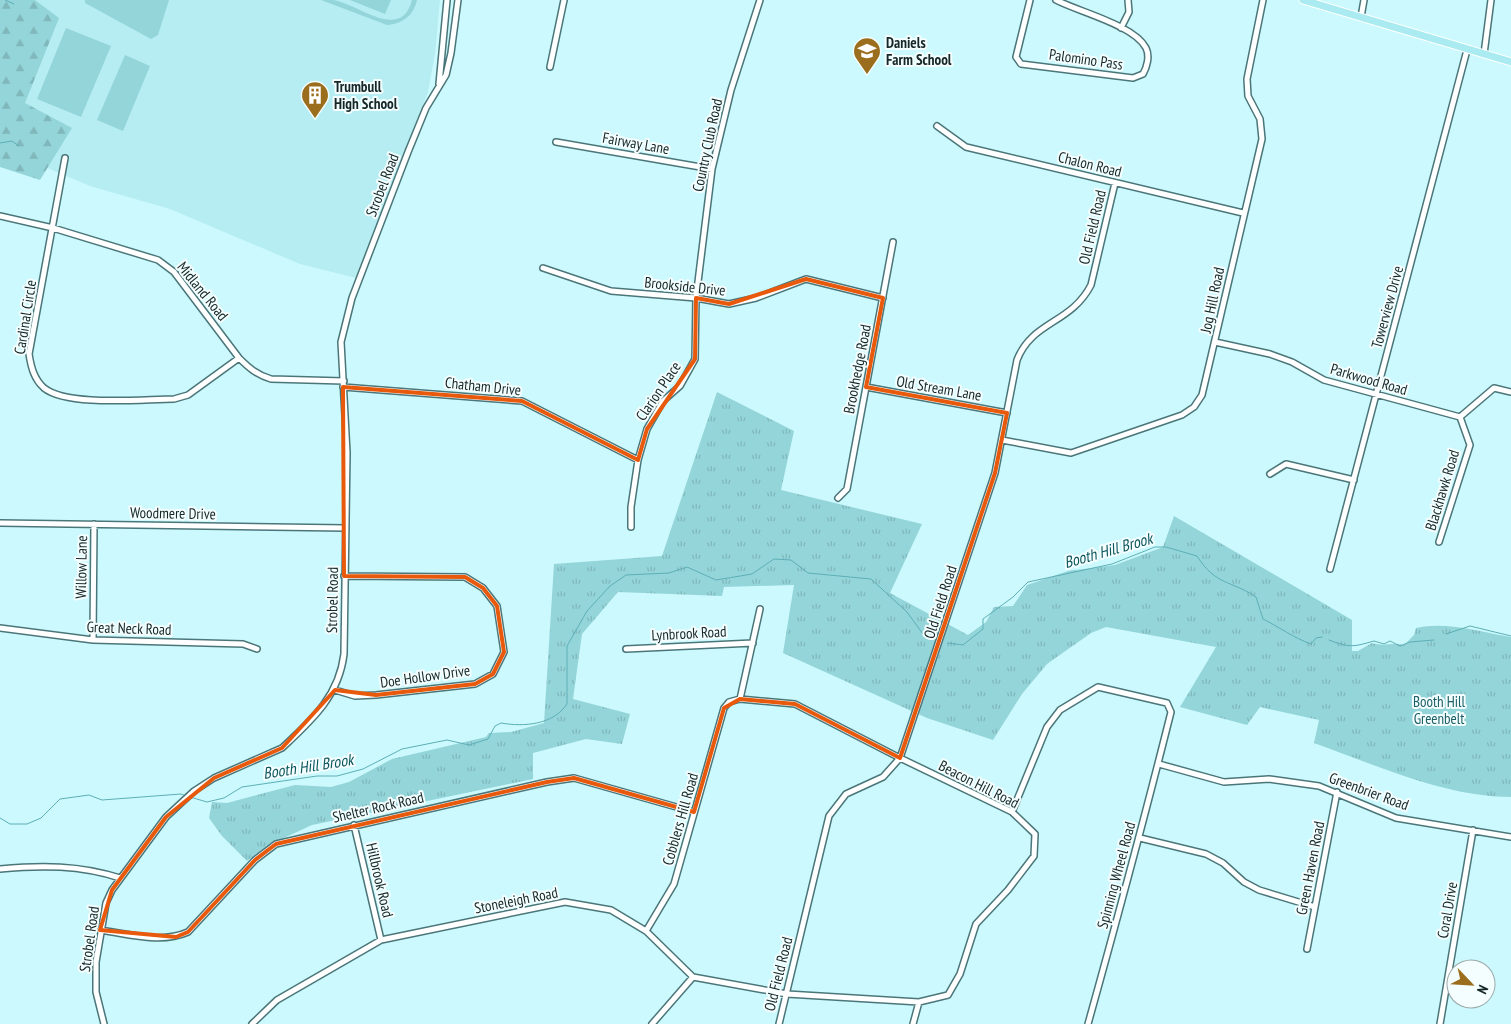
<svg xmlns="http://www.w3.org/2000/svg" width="1511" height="1024" font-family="'PT Sans Narrow',sans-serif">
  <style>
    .built { fill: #b5edf2 }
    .grass { fill: url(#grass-tufts) }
    .forest { fill: url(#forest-firs) }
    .pitch { fill: #94d5da }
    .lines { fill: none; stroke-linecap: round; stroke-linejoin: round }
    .stream { stroke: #5dafb6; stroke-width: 1 }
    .minor-casing { stroke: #4b7679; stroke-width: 8 }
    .major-casing { stroke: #fff; stroke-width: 9 }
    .minor { stroke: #fff; stroke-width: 5 }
    .major { stroke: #a9ebf1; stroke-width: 7 }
    .marked { fill: none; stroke: #e8590c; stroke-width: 4; stroke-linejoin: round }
    .labels { text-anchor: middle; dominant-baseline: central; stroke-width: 4; stroke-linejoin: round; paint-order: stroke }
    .poi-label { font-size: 15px; font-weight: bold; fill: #152728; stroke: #f5feff; text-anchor: start }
    .street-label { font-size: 15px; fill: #152728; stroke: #f5feff }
    .park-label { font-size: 15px; fill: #1a5f65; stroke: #f5feff }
    .water-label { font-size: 16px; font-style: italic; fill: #0d565c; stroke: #f5feff }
  </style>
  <defs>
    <pattern id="grass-tufts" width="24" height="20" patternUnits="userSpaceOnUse" patternTransform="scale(1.25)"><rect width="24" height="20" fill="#94d5da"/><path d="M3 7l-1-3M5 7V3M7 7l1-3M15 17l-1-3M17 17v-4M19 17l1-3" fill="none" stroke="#7fb7bb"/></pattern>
    <pattern id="forest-firs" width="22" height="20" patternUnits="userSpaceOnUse" patternTransform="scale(1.25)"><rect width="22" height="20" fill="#94d5da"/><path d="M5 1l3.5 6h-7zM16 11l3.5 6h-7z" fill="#7fb7bb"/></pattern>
  </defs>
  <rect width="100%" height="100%" fill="#cbf9fd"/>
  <!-- built -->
  <path class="built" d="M0 0H440L435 54 428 92 356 278 300 264 170 209 90 186 31 161Z"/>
  <!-- grass -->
  <path class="grass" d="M717 392 794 431 781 490 922 524 890 593 968 635 986 622 994 607 1013 606 1027 585 1068 571 1115 565 1163 547 1174 516 1352 620V651H1358L1372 643C1384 647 1392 642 1404 645L1414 635 1416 628C1446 621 1481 632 1511 637V797C1446 797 1375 765 1314 743L1319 720 1260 707 1247 725 1180 707 1216 647 1106 627 1091 633 1047 664 1022 694 993 740 927 718 783 653 794 585 724 587 722 596 618 592 582 634 573 699 630 714 622 744 586 739 533 753V779L312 825 273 843 247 861 222 836 209 818 212 802 227 803 295 785 331 787 349 782 392 759 486 737 489 733 511 732 544 723 554 564 662 556Z"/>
  <!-- forest -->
  <path class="forest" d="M0 0H35L59 18 25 103 72 128 40 180 0 167Z"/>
  <!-- pitch -->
  <path class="pitch" d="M85 0H169L158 35 151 39 85 3Z
    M321 0C325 0 329 0 333 0 357 3 401 43 412 0H417C414 15 403 24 387 25Z
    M350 0H391L385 14Z
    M66 28 111 46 81 117 37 99Z
    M125 55 150 66 123 131 97 120Z"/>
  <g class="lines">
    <!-- stream -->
    <path class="stream" d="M5 0 14 4
      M0 143 12 141 19 146
      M1446 634 1470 626 1511 636
      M1329 640C1350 648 1353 647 1374 641L1384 644 1390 641 1400 646 1410 642 1434 640
      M948 643 963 645 983 629V619L1013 597 1028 582 1112 564 1155 547H1166L1197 556C1216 586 1231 580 1256 597L1263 619C1279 627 1294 638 1311 644L1316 638 1322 637
      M190 797 207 802 224 798 242 787 317 776H337L363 769 402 749 447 740 469 745 488 739 495 726 501 723C524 727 553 725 567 704V646L587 611 610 586 626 575 669 573 687 567 716 580 752 574 774 559 791 560 808 573 871 579 907 612 923 634 934 639
      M0 818 10 824H27L41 818 60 799 89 795 102 800 181 794 186 796"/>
    <!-- minor casing -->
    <g class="minor-casing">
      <path id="minor" d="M1030 0 1016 57 1021 64 1133 78 1143 74C1147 67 1150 56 1146 48 1134 25 1079 12 1056 0
        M1361 17 1364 0
        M1121 28 1129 12 1128 0
        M1484 54 1491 0
        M550 67 564 0
        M439 84 447 0
        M937 126 966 147 1243 213
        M556 142 712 169
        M65 158 29 354C31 367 34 379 44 388 68 407 143 399 174 399L188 395 239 358
        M0 216 53 228 158 260 174 272 239 358C249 368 257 375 271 379L344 381
        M543 268 611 291 696 298 729 304 756 298 806 279 883 298
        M1215 342 1270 354 1292 362 1324 380 1460 417
        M343 387 522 401 638 460
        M866 387 1007 413
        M1460 417 1494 388 1511 392
        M1002 440 1071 453 1182 415 1194 407 1202 395 1262 139 1260 119 1248 96 1247 79 1263 0
        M1270 474 1286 464 1354 480
        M838 498 847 489 893 242
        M0 523 346 528
        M631 527V507L638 460 647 429 663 401 680 386 695 359 696 298 712 169 731 90 760 0
        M1439 542 1470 445 1460 417
        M1330 569 1467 50
        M0 628 93 640 243 644 257 649
        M93 640 94 524
        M626 649 753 643
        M335 690 355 696 376 695 475 684 493 674 504 652 497 606 483 588 465 577 344 576
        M740 699 760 609
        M1159 764 1224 782 1269 779 1319 786 1396 818 1511 837
        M1012 812 1047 727 1060 710 1098 687 1167 703 1171 712C1145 816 1117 920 1088 1024
        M354 825 381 940
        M1140 838 1206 854 1223 863 1244 882 1259 890 1315 907
        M0 869C41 865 80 865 120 878
        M100 930C129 934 161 944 188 932L255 860 276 844 547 782 574 778 694 812
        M1307 949 1337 792
        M104 1024 96 992V962L106 903 112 890 166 817 194 791 214 778 282 748C312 720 339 696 344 654L347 453 341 342 352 298 408 152 426 108 446 75 451 53 458 0
        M252 1024 277 1000 381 940 565 902 611 910 646 931 693 977 787 994 919 1002 948 995 960 974 976 924 1008 890 1034 856 1035 834 1012 812 900 758 795 704 740 699 729 702 724 708 674 884 646 931
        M652 1024 693 977
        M779 1024 829 816 846 794 883 777 900 758 995 473 1017 360C1032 321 1071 324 1091 285L1115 183
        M913 1024 919 1002
        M1440 1024 1473 830"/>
    </g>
    <!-- major casing -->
    <g class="major-casing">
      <path id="major" d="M1303 0 1511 62"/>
    </g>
    <!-- minor -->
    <use href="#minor" class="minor"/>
    <!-- major -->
    <use href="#major" class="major"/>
  </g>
  <!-- marked area -->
  <path class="marked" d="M806 279 883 298 866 387 1007 413 995 473 900 758 795 704 740 699 724 708 694 812 574 778 547 782 276 844 255 860 188 932 176 937 100 930 112 890 166 817 214 778 282 748 335 690 376 695 475 684 493 674 504 652 497 606 483 588 465 577 344 576 343 387 522 401 638 460 647 429 695 359 696 298 729 304Z"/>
  <!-- icons -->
  <defs>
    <g id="school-pin" transform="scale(1.4375)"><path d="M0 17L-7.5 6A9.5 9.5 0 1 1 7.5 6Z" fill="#9b6e1e" stroke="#f5feff"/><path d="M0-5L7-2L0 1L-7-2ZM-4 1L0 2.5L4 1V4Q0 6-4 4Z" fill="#fff"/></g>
    <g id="building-pin" transform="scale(1.4375)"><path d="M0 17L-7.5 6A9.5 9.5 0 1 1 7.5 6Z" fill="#9b6e1e" stroke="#f5feff"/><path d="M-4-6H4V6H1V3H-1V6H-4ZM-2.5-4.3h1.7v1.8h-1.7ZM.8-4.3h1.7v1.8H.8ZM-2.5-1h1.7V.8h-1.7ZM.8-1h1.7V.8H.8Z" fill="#fff"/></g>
  </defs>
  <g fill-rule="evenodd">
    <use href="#school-pin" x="867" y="51"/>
    <use href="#building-pin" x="315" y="95"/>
  </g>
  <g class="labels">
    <!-- poi labels -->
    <g class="poi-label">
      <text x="886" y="42">Daniels<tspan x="886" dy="17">Farm School</tspan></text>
      <text x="334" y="86">Trumbull<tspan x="334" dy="17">High School</tspan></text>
    </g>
    <!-- street labels -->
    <g class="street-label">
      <text transform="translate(1086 59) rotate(8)">Palomino Pass</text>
      <text transform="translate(636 143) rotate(10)">Fairway Lane</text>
      <text transform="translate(707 145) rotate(-78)">Country Club Road</text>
      <text transform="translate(1090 164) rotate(14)">Chalon Road</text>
      <text transform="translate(382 185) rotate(-69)">Strobel Road</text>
      <text transform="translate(1092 227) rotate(-77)">Old Field Road</text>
      <text transform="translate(685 286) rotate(6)">Brookside Drive</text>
      <text transform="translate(203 291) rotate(51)">Midland Road</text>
      <text transform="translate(1212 300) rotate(-78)">Jog Hill Road</text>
      <text transform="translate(1387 307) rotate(-75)">Towerview Drive</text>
      <text transform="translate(25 317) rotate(-81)">Cardinal Circle</text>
      <text transform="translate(857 369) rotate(-79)">Brookhedge Road</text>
      <text transform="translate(1369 379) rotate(16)">Parkwood Road</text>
      <text transform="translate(483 386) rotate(6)">Chatham Drive</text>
      <text transform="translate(939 388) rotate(10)">Old Stream Lane</text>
      <text transform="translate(658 391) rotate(-56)">Clarion Place</text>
      <text transform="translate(1442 490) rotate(-73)">Blackhawk Road</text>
      <text transform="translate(173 513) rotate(1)">Woodmere Drive</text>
      <text transform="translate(81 567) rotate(-89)">Willow Lane</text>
      <text transform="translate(332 600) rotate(-89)">Strobel Road</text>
      <text transform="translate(940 602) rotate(-72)">Old Field Road</text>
      <text transform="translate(129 628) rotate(2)">Great Neck Road</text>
      <text transform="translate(689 633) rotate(-3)">Lynbrook Road</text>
      <text transform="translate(425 676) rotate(-8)">Doe Hollow Drive</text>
      <text transform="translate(979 784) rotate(27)">Beacon Hill Road</text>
      <text transform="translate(1369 791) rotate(20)">Greenbrier Road</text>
      <text transform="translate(378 807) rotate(-13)">Shelter Rock Road</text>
      <text transform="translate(680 819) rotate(-74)">Cobblers Hill Road</text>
      <text transform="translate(1310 868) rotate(-79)">Green Haven Road</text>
      <text transform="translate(1116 875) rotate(-75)">Spinning Wheel Road</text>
      <text transform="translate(380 880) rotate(77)">Hillbrook Road</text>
      <text transform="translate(516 900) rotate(-11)">Stoneleigh Road</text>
      <text transform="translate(1447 910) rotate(-80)">Coral Drive</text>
      <text transform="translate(89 939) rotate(-82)">Strobel Road</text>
      <text transform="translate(778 974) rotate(-76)">Old Field Road</text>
    </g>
    <!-- park labels -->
    <g class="park-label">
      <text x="1439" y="701">Booth Hill<tspan x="1439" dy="17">Greenbelt</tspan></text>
    </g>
    <!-- water labels -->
    <g class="water-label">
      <text transform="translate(1108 550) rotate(-16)">Booth Hill Brook</text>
      <text transform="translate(308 766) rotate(-9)">Booth Hill Brook</text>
    </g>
  </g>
  <!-- north arrow -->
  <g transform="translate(1471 984) rotate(115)"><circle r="24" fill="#f5feff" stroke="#9ba8a9"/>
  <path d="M0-4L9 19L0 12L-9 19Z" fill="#9b6e1e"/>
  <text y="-8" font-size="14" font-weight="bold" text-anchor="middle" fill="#152728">N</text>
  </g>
</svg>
